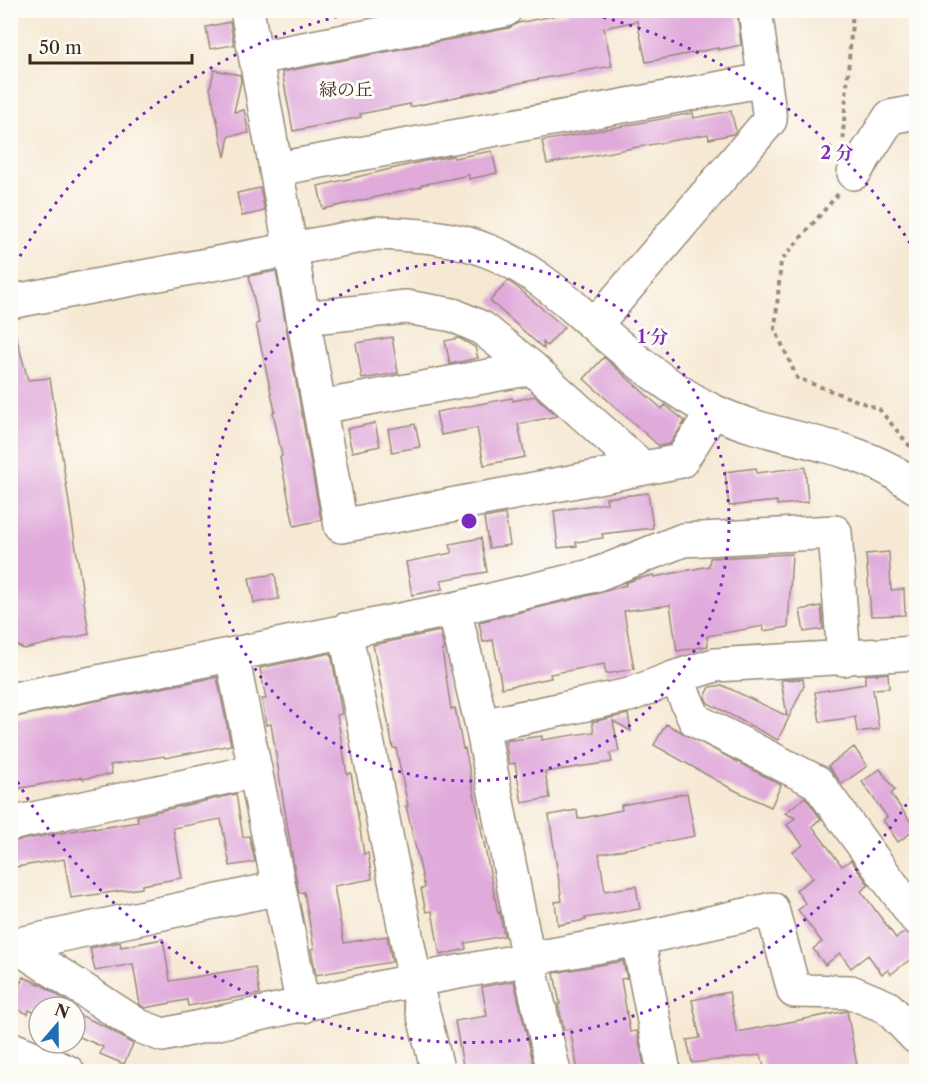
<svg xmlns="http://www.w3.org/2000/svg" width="927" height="1082" font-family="'Libre Caslon Text','Noto Serif JP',serif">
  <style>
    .building { fill: #e0aadb }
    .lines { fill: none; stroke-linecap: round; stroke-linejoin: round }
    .minor-casing { stroke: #988a79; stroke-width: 36 }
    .path { stroke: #988a79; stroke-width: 4; stroke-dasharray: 4.5 4.5; stroke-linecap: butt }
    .minor { stroke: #fff; stroke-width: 33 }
    .ring { fill: none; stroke: #7b2cbf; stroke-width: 3; stroke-dasharray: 3 6 }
    .labels { text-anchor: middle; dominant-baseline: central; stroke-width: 6; stroke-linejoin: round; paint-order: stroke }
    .quarter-label { font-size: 18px; fill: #3b2a1e; stroke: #fdfcf7 }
    .centre { fill: #7b2cbf; stroke: #fdfcf7; stroke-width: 3 }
    .ring-label { font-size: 18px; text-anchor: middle; font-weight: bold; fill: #7b2cbf; stroke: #fdfcf7; stroke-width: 6; stroke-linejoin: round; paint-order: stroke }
  </style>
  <rect width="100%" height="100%" fill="#fdfcf7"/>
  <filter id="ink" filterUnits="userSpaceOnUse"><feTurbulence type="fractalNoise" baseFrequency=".0167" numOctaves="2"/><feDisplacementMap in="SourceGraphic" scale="12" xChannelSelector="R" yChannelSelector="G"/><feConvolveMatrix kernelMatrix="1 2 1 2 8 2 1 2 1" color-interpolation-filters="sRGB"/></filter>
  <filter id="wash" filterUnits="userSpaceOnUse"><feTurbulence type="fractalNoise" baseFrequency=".008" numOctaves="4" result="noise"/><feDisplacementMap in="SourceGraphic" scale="24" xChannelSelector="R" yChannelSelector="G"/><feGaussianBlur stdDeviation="1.35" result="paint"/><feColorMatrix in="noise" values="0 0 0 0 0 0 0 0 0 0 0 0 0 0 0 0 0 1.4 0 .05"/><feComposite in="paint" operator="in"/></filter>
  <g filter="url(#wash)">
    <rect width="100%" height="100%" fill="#f6e9d4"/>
    <g id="blocks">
      <!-- building -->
      <path class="building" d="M568 10H737L741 45 718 50V48L646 62 637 21 604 28 612 66 529 81 410 107V104L360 114 361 117 293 131 282 72 509 28 518 23 568 13Z
        M230 22 234 45 210 49 206 27Z
        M214 70 240 75 241 81 234 112 244 110 249 133 229 136 225 157 210 88Z
        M731 111 736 131 733 134 709 139 708 134 547 164 542 141 693 113 694 118Z
        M492 151 497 173 469 179V175L421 185V187L323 209 318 186 425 161 453 156 454 158Z
        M260 188 265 211 242 216 237 193Z
        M276 271 321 520 294 526 280 457 282 456 273 412 275 411 256 324 259 323 249 276Z
        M508 281 518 288 564 327 547 346 543 342 544 349 490 301Z
        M16 336 28 380 50 378 89 634 24 649 10 642V337Z
        M392 337 398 373 362 379 356 343Z
        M459 338 475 347 478 358 450 364 445 341Z
        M604 357 662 409 665 405 685 421 670 444 659 446 584 379Z
        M535 396 557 416 518 424 525 457 484 465 477 428 441 435 436 412 512 398 513 401Z
        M375 423 380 446 352 452 347 429Z
        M415 424 420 447 392 452 388 429Z
        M805 467 808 502 777 505V501L729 506 725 472 756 468 757 473Z
        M648 493 653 528 602 534 603 538 576 542 577 546 558 548 554 511 607 503 606 498Z
        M505 514 510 545 489 548 484 518Z
        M481 538 487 572 441 580 443 589 412 595 406 562 452 553 450 544Z
        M889 552 891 590 904 589 905 615 871 616 866 554Z
        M792 554 788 627 764 631 763 626 707 636 708 646 677 651 670 605 624 611 634 669 606 674 604 664 550 674 551 678 502 688 493 640 483 642 479 622 599 593 626 585 625 583 636 579 654 575V577L709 566 710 558Z
        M275 574 279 599 254 603 249 578Z
        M821 606 823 629 804 632 800 610Z
        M440 631 444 650H442L451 709 455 708 463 749 465 748 498 913 500 912 504 936 465 943 466 949 440 955 432 911 426 912 421 889 425 888 406 806H408L396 748H393L373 645Z
        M331 653 342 714 337 715 347 774 351 773 364 854 368 853 372 879 334 886 344 943 387 936 392 962 316 975 311 949 314 948 304 892 299 893 294 867 271 724 266 725 262 699H266L260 668Z
        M888 673 889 688 873 689 879 729 857 732 855 717 820 722 815 692 865 684V675Z
        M217 677 231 745 165 758 164 756 110 765 112 774 83 779 82 777 10 790V718Z
        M803 679 804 686 778 740 708 703 705 697 710 687 722 685 787 716 781 680Z
        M628 714 631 731 613 721 619 751 610 753 612 762 545 772 550 798 522 803 515 763 509 764 505 741 542 736V740L594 732 592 722Z
        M666 724 781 785 771 807 732 789 654 745Z
        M854 747 867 766 842 784 828 766Z
        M880 769 895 790 891 794 916 829 898 842 883 820 887 817 862 782Z
        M687 793 695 836 599 854 605 891 636 886 640 909 585 918 586 920 558 925 555 902 562 901 549 815 577 810 578 819 622 810 621 805Z
        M236 794 243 837 249 836 255 862 230 866 221 819 173 828 182 878 142 885V888L71 898 64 859 10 868V842L94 827V829L138 822 137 816Z
        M805 797 821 819 812 826 842 866 851 860 869 885 861 891 896 938 905 932 914 936 916 939V955L891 974 888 970 882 974 868 955 851 968 840 953 825 965 813 949 822 942 798 910 806 904 796 890 813 878 793 852 803 845 787 825 795 818 785 813Z
        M163 939 170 981 255 967 260 994 188 1006 187 1000 145 1008 140 1005 133 964 95 971 90 948 120 942 121 947Z
        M623 961 627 978 621 979 630 1032 637 1031 645 1071H578L570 1029 564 1030 558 1004H560L554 973Z
        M23 977 42 985 75 1007H39V1014L29 1010 28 1014 11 1006Z
        M514 981 535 1071H464L455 1021 487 1016 482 987Z
        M729 992 737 1032 847 1011 858 1071H765L761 1055 692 1063 687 1040 700 1038 692 1000Z
        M75 1013 104 1026 133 1044 124 1064 100 1054 103 1047 75 1035Z"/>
    </g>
  </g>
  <g filter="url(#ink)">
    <use href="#blocks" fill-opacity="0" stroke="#988a79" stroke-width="1.5"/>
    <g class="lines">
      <!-- minor casing -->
      <g class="minor-casing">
        <path id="minor" d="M247 10 341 526 681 461 713 411
          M257 58 505 10
          M277 169 765 80
          M854 173 890 117 916 112
          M10 302 377 233C415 235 452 236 488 251 525 265 556 291 585 317 625 351 666 388 713 411 769 438 835 440 890 470 899 475 908 482 916 487
          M304 318 406 307 453 315 482 328 532 368 643 468
          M595 325 770 120 755 10
          M320 407 532 368
          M454 609 482 726 528 959 554 1072
          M345 630 415 980 438 1072
          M232 656 303 1006
          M676 677 695 720 817 782 916 918
          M10 700 454 609 595 575 683 540 835 532 844 659
          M482 726 629 695 676 677 715 665 916 653
          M10 824 255 771
          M638 939 772 909 794 991 851 992 887 1007 916 1037
          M10 942 139 1026 163 1035 415 980 638 939 664 1072
          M15 945 279 888
          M10 1048 68 1072"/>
      </g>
      <!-- path -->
      <path class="path" d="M844 139 843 134 853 10
        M838 194 781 261 775 329 797 378 879 409 914 451"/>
      <!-- minor -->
      <use href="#minor" class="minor"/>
    </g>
  </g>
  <!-- distance rings -->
  <g class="ring">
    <circle cx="469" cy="521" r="260"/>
    <path d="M916 789A521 521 0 0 1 11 770M11 272A521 521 0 0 1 361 11M577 11A521 521 0 0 1 916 253"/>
  </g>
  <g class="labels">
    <!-- quarter labels -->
    <g class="quarter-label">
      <text x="346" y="90">緑の丘</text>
    </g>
  </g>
  <circle cx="469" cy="521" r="9" class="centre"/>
  <g class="ring-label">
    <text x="837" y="159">2 分</text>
    <text x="653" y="343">1 分</text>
  </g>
  <!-- margin -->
  <rect width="927" height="1082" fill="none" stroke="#fdfcf7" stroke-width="36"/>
  <!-- north arrow -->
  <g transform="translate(57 1025) rotate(20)"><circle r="28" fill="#fdfcf7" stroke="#afa8a0" stroke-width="1.5"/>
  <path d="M0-4.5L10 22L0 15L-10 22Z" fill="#1f6fb2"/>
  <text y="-9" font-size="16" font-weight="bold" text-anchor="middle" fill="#3b2a1e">N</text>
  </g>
  <!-- scale -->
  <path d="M30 54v9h162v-9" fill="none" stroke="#3b2a1e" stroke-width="3"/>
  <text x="39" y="54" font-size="18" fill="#3b2a1e" stroke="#fdfcf7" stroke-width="4.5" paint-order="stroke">50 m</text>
</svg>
